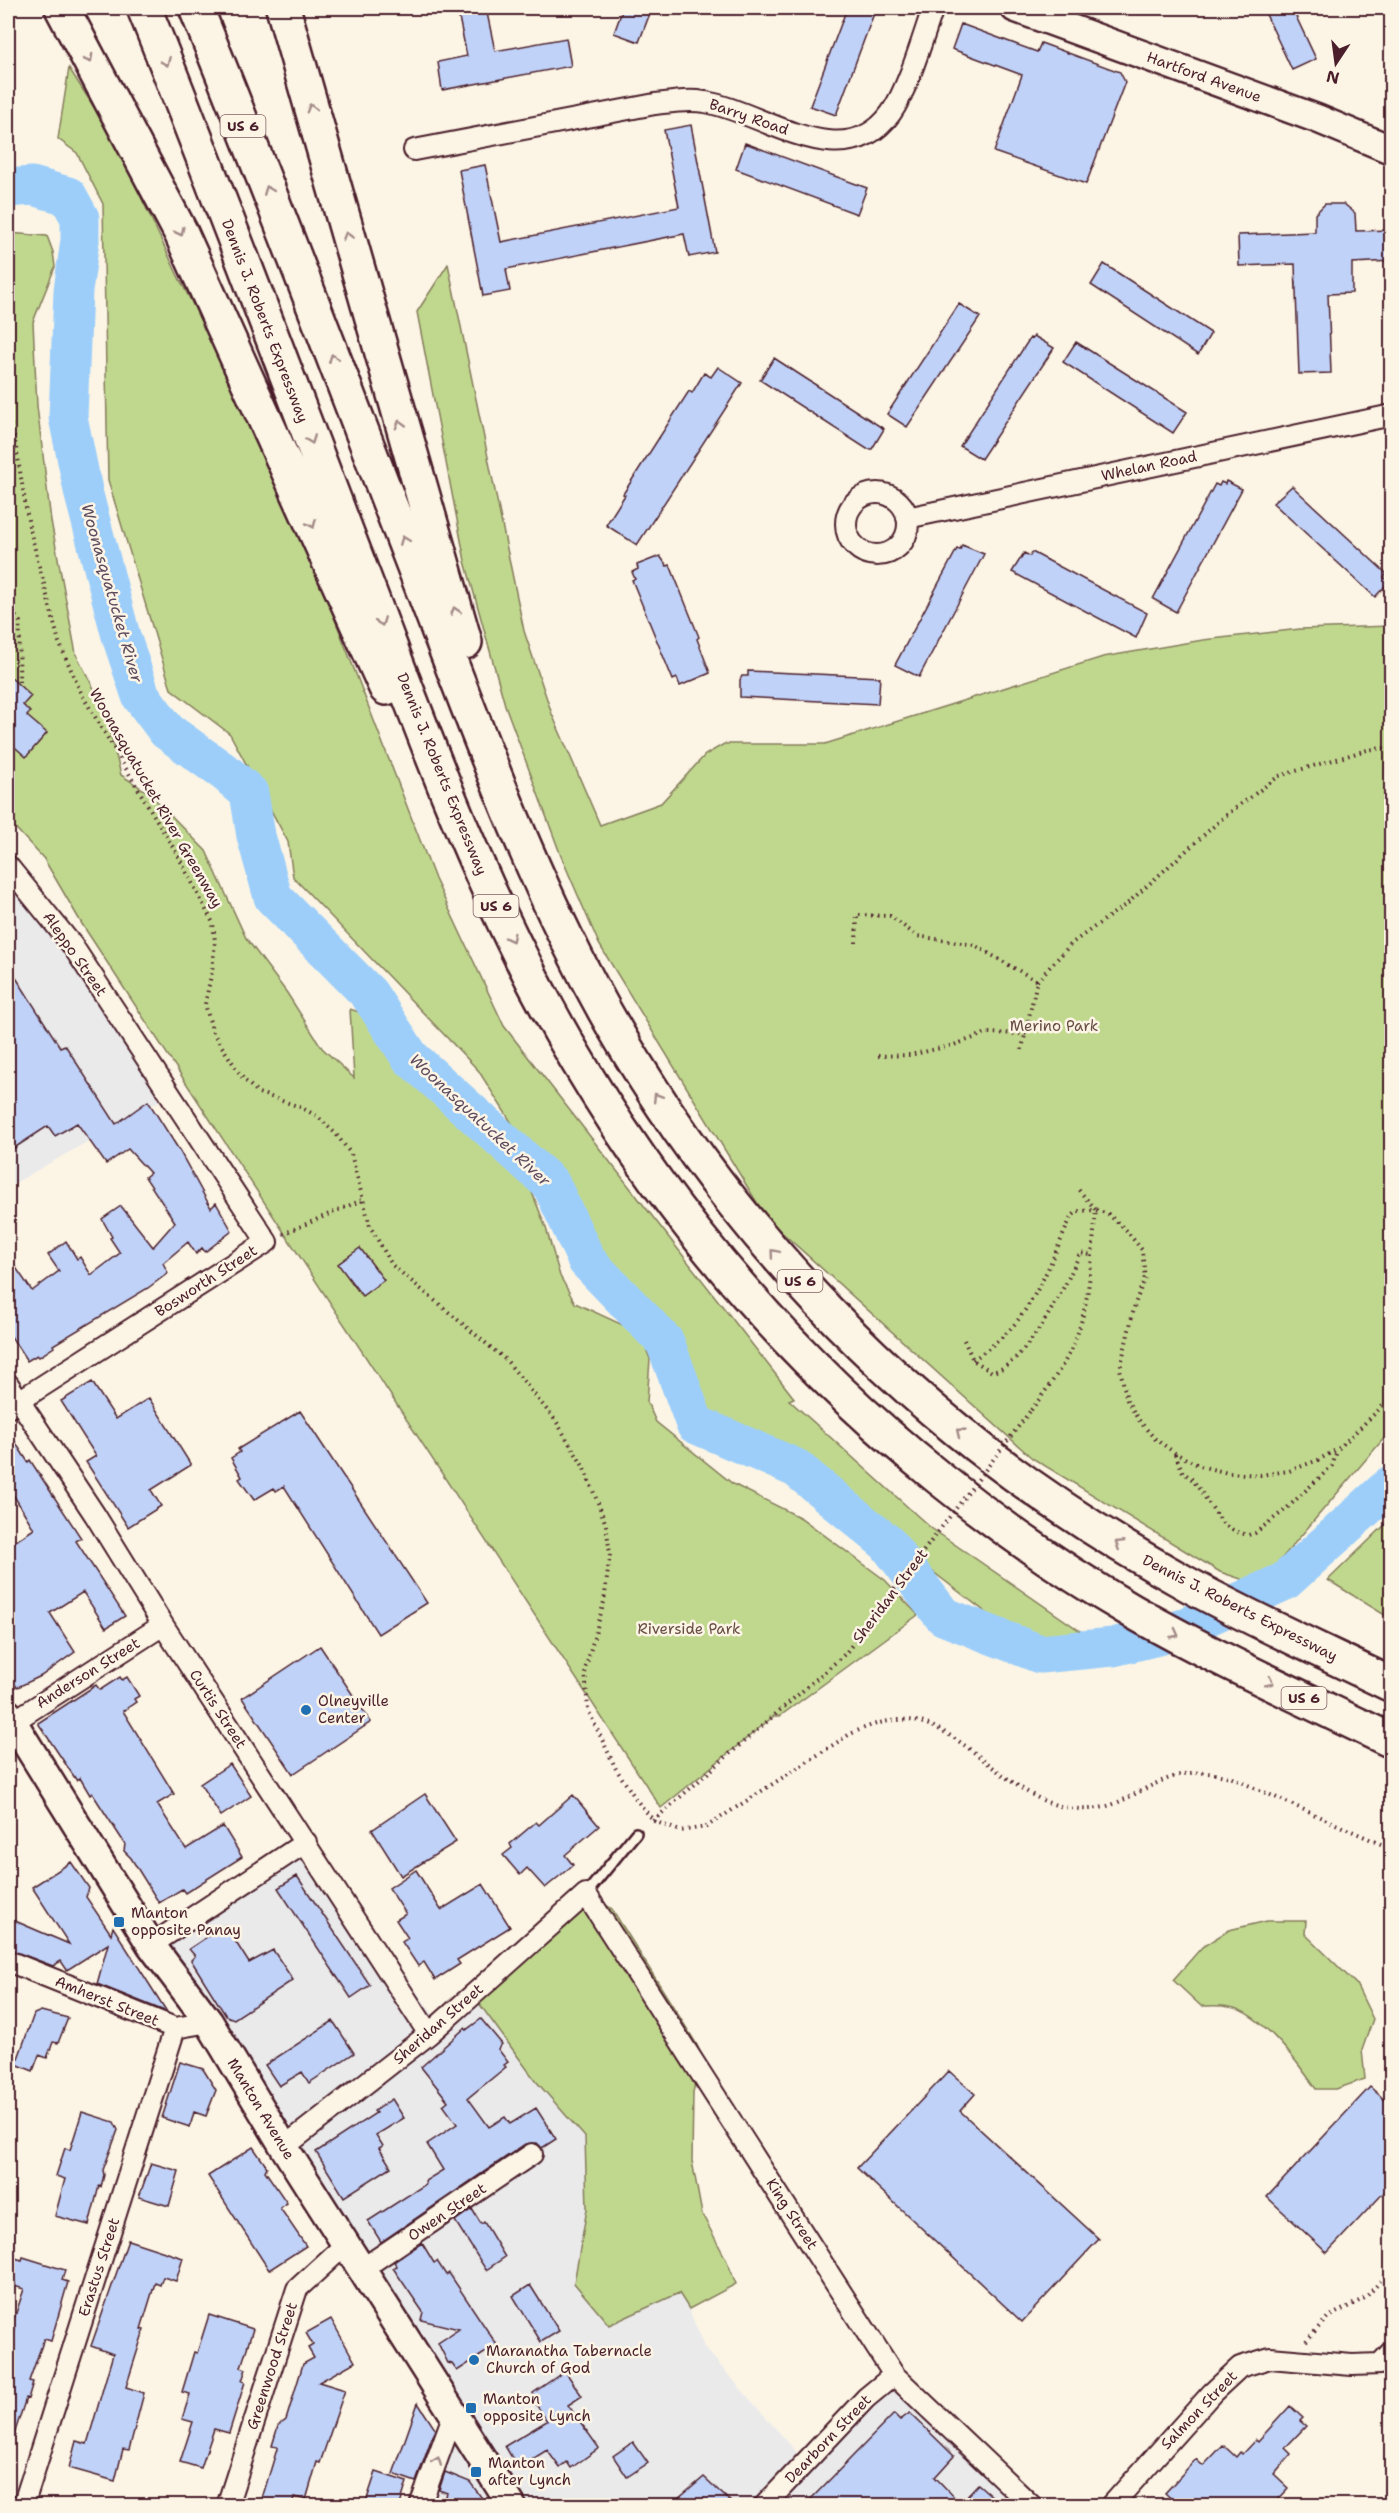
<svg xmlns="http://www.w3.org/2000/svg" width="1399" height="2513" font-family="'Shantell Sans',sans-serif">
  <style>
    .built { fill: #eaeaeb }
    .green { fill: #c0d88e; stroke: #857c5c; stroke-width: 1.5 }
    .lines { fill: none; stroke-linecap: round; stroke-linejoin: round }
    .river { stroke: #9dcefa; stroke-width: 39 }
    .building { fill: #c1d2f8; stroke: #4a1f2b; stroke-width: 1.5 }
    .lane-casing { stroke: #4a1f2b; stroke-width: 14 }
    .street-casing { stroke: #4a1f2b; stroke-width: 24 }
    .secondary-casing { stroke: #4a1f2b; stroke-width: 32 }
    .highway-casing { stroke: #4a1f2b; stroke-width: 38 }
    .path { stroke: #4a1f2b; stroke-width: 4; stroke-dasharray: 1.5 4.5; stroke-linecap: butt }
    .lane { stroke: #fcf5e5; stroke-width: 9 }
    .street { stroke: #fcf5e5; stroke-width: 20 }
    .secondary { stroke: #fcf5e5; stroke-width: 27 }
    .highway { stroke: #fcf5e5; stroke-width: 33 }
    .path-bridge { stroke: #4a1f2b; stroke-width: 4; stroke-dasharray: 1.5 4.5; stroke-linecap: butt }
    .oneway { stroke: #a38a88 }
    .poi-dot { fill: #1f6fb2; stroke: #fcf5e5; stroke-width: 2 }
    .labels { text-anchor: middle; dominant-baseline: central; stroke-width: 5; stroke-linejoin: round; paint-order: stroke }
    .shield { fill: #fcf5e5; stroke: #7f5f63; stroke-width: 1.5 }
    .shield-label { font-size: 14px; font-weight: bold; fill: #4a1f2b }
    .street-label { font-size: 15px; fill: #4a1f2b; stroke: #fcf5e5 }
    .park-label { font-size: 15px; fill: #684d44; stroke: #fcf5e5 }
    .poi-label { font-size: 15px; fill: #4a1f2b; stroke: #fcf5e5; text-anchor: start }
    .water-label { font-size: 16px; font-style: italic; fill: #5f4b5f; stroke: #fcf5e5 }
  </style>
  <rect width="100%" height="100%" fill="#fcf5e5"/>
  <filter id="ink" filterUnits="userSpaceOnUse"><feTurbulence type="fractalNoise" baseFrequency=".0167" numOctaves="2"/><feDisplacementMap in="SourceGraphic" scale="12" xChannelSelector="R" yChannelSelector="G"/><feConvolveMatrix kernelMatrix="1 2 1 2 8 2 1 2 1" color-interpolation-filters="sRGB"/></filter>
  <g filter="url(#ink)">
    <!-- built -->
    <path class="built" d="M8 873 173 1093 8 1187Z
      M313 1846 434 2016 439 2019 473 1995 535 2080 585 2137 587 2209 574 2283 609 2325 679 2293 689 2309 704 2347 799 2455 902 2372 1049 2505H423L459 2411 158 1940Z"/>
    <!-- green -->
    <path class="green" d="M69 68 113 137 179 278 233 382 259 448 307 547 435 879 504 1026 794 1398 789 1400 931 1528 1086 1635 1063 1638 1037 1637 1000 1623 886 1536 738 1444 688 1386 663 1344 610 1278 478 1070 293 877 288 842 230 734 171 689 108 480 103 204 77 153 58 139Z
      M8 233 47 236 53 252 55 267 33 322 37 406 51 521 76 654 104 708 121 775 149 793 206 851 246 938 287 993 322 1048 354 1078 350 1009 386 1021 418 1052 478 1131 528 1182 546 1228 560 1276 575 1303 640 1333 650 1359 647 1402 656 1422 733 1484 801 1518 885 1580 918 1615 780 1716H774L661 1808 82 924 44 859 8 820Z
      M448 264 524 631 552 714 600 825 661 803 705 755 724 744H825L1103 657 1203 640 1300 629 1391 626V1430L1259 1585 1220 1572 1032 1458 767 1219 599 944 561 856 505 705 465 561 417 312Z
      M1391 1519V1619L1328 1580Z
      M599 1900 612 1909 696 2043 702 2056 700 2057 693 2093 692 2161 702 2214 727 2261 736 2284 689 2309 679 2293 609 2325 574 2283 587 2209 585 2137 535 2080 473 1995 576 1903Z
      M1267 1921H1306L1305 1934 1356 1984 1373 2019 1362 2050 1365 2079 1336 2089H1316C1299 2064 1260 2011 1229 2007 1220 2005 1210 2006 1201 2006L1173 1980 1202 1947 1229 1930Z"/>
    <g class="lines">
      <!-- river -->
      <path class="river" d="M8 188 32 186 68 196 80 218V240L73 291 68 417 84 495 121 636 141 696 167 731 227 774 249 793 256 836 273 897 369 994 410 1057 551 1184 587 1261 665 1342 695 1424 796 1468 887 1543 943 1616 1040 1654 1113 1647 1174 1632 1285 1581 1392 1484"/>
    </g>
    <!-- building -->
    <path class="building" d="M457 8H486L495 51 566 38 571 66 442 90 438 62 467 56Z
      M623 8H652L639 42 614 33Z
      M847 8H876L836 115 810 106Z
      M1263 8H1292L1316 59 1292 70Z
      M961 24 1037 52 1041 43 1120 72 1125 82 1086 184 994 152 1022 75 952 49Z
      M691 125 715 252 689 257 684 234 506 269 510 291 483 296 459 170 485 165 501 242 679 207 664 130Z
      M745 143 867 188 857 214 736 169Z
      M1325 204H1344L1355 213 1356 231 1392 230V261L1352 263V293L1328 294 1331 373 1299 374 1295 264 1239 266 1238 235 1315 232V214Z
      M1104 264 1211 333 1198 355 1091 285Z
      M959 304 980 317 907 427 887 414Z
      M1034 336 1054 348 981 459 960 446 1030 338 1032 339Z
      M1076 342 1187 412 1173 433 1063 362Z
      M774 358 884 429 872 449H867L760 380Z
      M718 367 742 383 637 545 606 525 625 495 623 494 689 391 692 393 704 373 711 377Z
      M1226 481 1242 489 1176 612 1153 599 1215 484 1219 486 1221 482 1225 484Z
      M1292 486 1387 574 1384 577 1389 582 1375 597 1273 503Z
      M962 545 984 554 919 677 895 665 957 549 960 550Z
      M1032 552 1147 613 1136 638 1012 572 1024 553 1030 556Z
      M660 556 667 566 670 565 699 637 697 639 710 673 680 686 677 678 673 680 632 580 635 579 632 572 638 569 637 565Z
      M748 671 880 677 878 704 740 697V680L742 676H748Z
      M8 675 31 696 23 705 30 712 27 716 47 733 26 757 8 741Z
      M8 965 60 1047 65 1045 116 1124 148 1101 179 1150 211 1208 216 1203 232 1231 205 1252 202 1248 196 1254 188 1242 163 1263 168 1273 148 1288 53 1345 54 1347 39 1357 37 1355 27 1361 8 1332V1256L32 1291 59 1271 48 1255 66 1241 77 1259 80 1257 91 1275 120 1253 110 1238 112 1237 102 1219 121 1206 153 1247 175 1222 145 1177 150 1173 128 1149 106 1164 77 1123 55 1136 48 1126 8 1152Z
      M360 1248 384 1280 362 1296 338 1264Z
      M92 1382 116 1419 149 1398 191 1465 151 1490 161 1506 128 1527 86 1462 96 1456 61 1401Z
      M300 1411 427 1603 378 1634 284 1486 276 1491 274 1488 254 1500 239 1479 242 1477 231 1458 240 1452 238 1449Z
      M8 1431 28 1462 30 1460 81 1538 76 1541 125 1616 106 1628 83 1592 50 1613 75 1652 41 1676 18 1687 12 1684 8 1678V1546L34 1529 8 1486Z
      M320 1646 371 1722 293 1774 242 1698Z
      M120 1677 122 1680 127 1677 139 1696 134 1699 136 1702 123 1711 174 1794 157 1804 186 1849 223 1826 242 1857 185 1893 182 1889 159 1903 131 1858 124 1851 125 1844 92 1793 90 1795 80 1778 77 1781 38 1723 96 1685 100 1690Z
      M230 1764 251 1796 221 1816 200 1784Z
      M425 1794 456 1842 401 1876 372 1830Z
      M573 1795 599 1826 565 1855 573 1865 545 1888 527 1868 520 1875 503 1855 512 1848 510 1844 536 1822 539 1825Z
      M71 1862 89 1888 86 1897 111 1934 113 1927 167 2012 97 1984 108 1944 67 1970 61 1961 53 1966 8 1949V1918L69 1944 32 1887Z
      M416 1870 441 1910 483 1884 510 1927 457 1960 460 1964 435 1980 424 1962 418 1966 402 1942 408 1938 396 1920 406 1914 389 1888Z
      M297 1876 370 1985 351 1998 278 1888Z
      M225 1925 249 1963 273 1950 293 1980 234 2019 226 2016 191 1960 195 1956 189 1949Z
      M41 2011 68 2018 58 2043 53 2042 47 2058 39 2055 33 2071 16 2064 34 2014Z
      M481 2019 502 2044 498 2049 508 2062 504 2065 506 2067 468 2098 489 2127 505 2117 510 2124 536 2108 556 2139 542 2148 537 2143 525 2144 381 2242 368 2221 426 2184 425 2181 443 2170 427 2144 457 2124 443 2105 448 2101 421 2067 465 2028 466 2030Z
      M333 2021 354 2053 309 2083 302 2072 279 2086 265 2065Z
      M180 2062 203 2069 216 2090 206 2116 194 2112 190 2127 162 2118Z
      M949 2071 975 2094 960 2111 1099 2239 1022 2322 857 2168Z
      M1370 2087 1392 2106V2184L1327 2253 1267 2197Z
      M392 2099 404 2118 376 2135 383 2146 379 2148 391 2167 344 2197 316 2152 376 2113 374 2111Z
      M82 2112 114 2122 118 2130 103 2170 104 2175 101 2187 99 2186 89 2225 55 2216 65 2179 56 2176 65 2148 70 2150Z
      M253 2147 267 2167 265 2171 287 2203 280 2208 306 2246 269 2270 208 2176Z
      M151 2163 179 2171 169 2206 139 2197Z
      M472 2209 481 2224 484 2222 505 2257 486 2270 455 2221Z
      M128 2240 183 2258 176 2281 163 2277 160 2285 155 2283 141 2329 144 2330 126 2387 144 2393 129 2450 123 2449 115 2481 69 2468 76 2441 87 2444 113 2354 91 2346Z
      M422 2243 434 2263 437 2261 446 2275 449 2273 497 2345 457 2371 452 2364 448 2363 438 2343 459 2329 421 2320 423 2312 393 2268 397 2266 394 2262Z
      M8 2256 22 2260 23 2257 65 2270 62 2280 68 2282 51 2341 44 2339 29 2381 33 2382 28 2399 26 2398 11 2444H8V2353L15 2330 11 2328 24 2289 14 2286 15 2283 8 2280Z
      M530 2285 559 2331 541 2342 513 2296Z
      M209 2315 253 2329 241 2367 246 2369 242 2381 245 2382 229 2433 214 2429 201 2468 180 2462 193 2422 182 2419 190 2394 182 2392 194 2352 197 2353Z
      M331 2319 355 2362 319 2382 345 2390 320 2463 317 2462 306 2500 294 2497 292 2505H260L277 2449V2447L272 2446 278 2426 286 2420 303 2364 314 2358 308 2348 313 2345 306 2333Z
      M565 2371 582 2396 568 2405 599 2448 571 2468 567 2462 560 2468 547 2450 518 2468 505 2446 547 2421 532 2398 534 2396 533 2393Z
      M418 2403 435 2429 416 2482 393 2474Z
      M1290 2406 1303 2418 1300 2421 1306 2426 1285 2448 1291 2454 1274 2474 1289 2488 1273 2505H1178L1165 2493 1196 2459 1203 2466 1223 2445 1236 2457 1240 2452 1242 2454 1256 2439 1258 2441Z
      M910 2413 954 2456 935 2477 960 2503 978 2484 1002 2505H805L894 2414 900 2420Z
      M633 2442 648 2463 627 2477 613 2456Z
      M376 2472 407 2482 400 2505H365Z
      M445 2472 470 2482 487 2505H443L447 2493 439 2490Z
      M704 2477 734 2505H671Z"/>
    <g class="lines">
      <!-- lane casing -->
      <g class="lane-casing">
        <path id="lane" d="M586 1894 636 1833"/>
      </g>
      <!-- street casing -->
      <g class="street-casing">
        <path id="street" d="M414 150 655 104C672 102 689 99 705 102 762 111 844 179 891 113 908 89 923 37 933 8
          M846 524a31 31 0 1 1 62 0a31 31 0 1 1-62 0Z
          M907 518 1392 415
          M8 866 72 945 267 1242 8 1408
          M8 1384 95 1515 163 1625 429 2034
          M8 1725 163 1625
          M151 1945 306 1842
          M8 1961 175 2028 209 2022
          M284 2147 429 2034 586 1894 894 2375 1032 2506
          M362 2269 532 2154
          M23 2506 175 2028
          M227 2506 297 2289 346 2244
          M420 2506 453 2416
          M764 2506 866 2398 894 2375
          M1111 2506 1212 2393 1240 2367 1270 2358 1352 2365 1380 2364 1392 2351"/>
      </g>
      <!-- secondary casing -->
      <g class="secondary-casing">
        <path id="secondary" d="M1015 8 1318 119 1392 150
          M8 1714 151 1945 209 2022 284 2147 512 2506"/>
      </g>
      <!-- highway casing -->
      <g class="highway-casing">
        <path id="highway" d="M62 8 181 233 386 688
          M144 8C219 194 289 382 361 570 409 694 454 821 513 941 614 1150 758 1333 939 1478 1000 1527 1065 1572 1132 1611 1216 1659 1305 1699 1392 1741
          M196 8C270 190 340 375 411 559 460 685 506 814 566 937 658 1127 794 1297 957 1430 1029 1489 1108 1540 1189 1585 1255 1621 1324 1652 1392 1685
          M283 8 465 642"/>
      </g>
      <!-- path -->
      <path class="path" d="M8 413 15 441 29 526 59 642 82 695 177 854 213 923 215 942 212 971 205 1004 213 1033 244 1080 259 1093 300 1107 317 1116 336 1134 351 1154 370 1226 392 1265 506 1360 556 1421 583 1466 598 1503 606 1525 610 1554 604 1602 585 1670 588 1710 616 1769 638 1802 654 1821 680 1831 706 1827 850 1734C866 1727 881 1721 898 1720 955 1715 1003 1793 1060 1806 1114 1819 1131 1789 1176 1776 1195 1770 1212 1773 1230 1777L1392 1849
        M8 607 20 622 19 682
        M856 943 857 915 890 916 917 936 974 945 1037 981 1021 1053
        M1037 981 1072 943 1128 903 1225 816 1279 776 1367 750 1392 747
        M878 1056 910 1055 954 1045 987 1033 1026 1034
        M283 1234 362 1200
        M964 1340 973 1360 992 1372C1025 1367 1068 1282 1080 1253L1091 1255
        M973 1360C989 1348 1006 1336 1018 1320 1041 1290 1056 1251 1071 1217L1078 1211 1096 1210 1108 1214 1126 1230 1142 1250 1145 1277 1135 1304 1120 1369 1127 1400 1138 1419 1154 1438 1175 1453 1200 1466 1228 1473 1260 1475 1289 1471 1318 1460 1338 1449 1392 1397
        M1031 1410C1045 1392 1059 1373 1070 1352 1091 1308 1091 1258 1096 1210L1077 1188
        M1175 1454 1183 1472 1193 1480 1224 1525 1237 1532 1248 1535 1255 1533 1285 1510 1319 1478 1332 1466 1337 1451
        M653 1821 725 1758
        M1306 2341 1328 2317 1365 2298 1392 2269"/>
      <!-- lane -->
      <use href="#lane" class="lane"/>
      <!-- street -->
      <use href="#street" class="street"/>
      <!-- secondary -->
      <use href="#secondary" class="secondary"/>
      <!-- highway -->
      <use href="#highway" class="highway"/>
      <!-- path-bridge -->
      <path class="path-bridge" d="M725 1758 845 1654 1031 1410"/>
    </g>
    <!-- one-way arrows -->
    <defs><path id="oneway-chevron" d="M-2-3.5L2.5 0L-2 3.5" fill="none" stroke-width="1.6" stroke-linecap="round" stroke-linejoin="round" transform="scale(1.5)"/></defs>
    <g class="oneway">
      <use href="#oneway-chevron" transform="translate(89 59) rotate(62)"/>
      <use href="#oneway-chevron" transform="translate(166 62) rotate(68)"/>
      <use href="#oneway-chevron" transform="translate(311 108) rotate(-106)"/>
      <use href="#oneway-chevron" transform="translate(268 190) rotate(-111)"/>
      <use href="#oneway-chevron" transform="translate(180 232) rotate(64)"/>
      <use href="#oneway-chevron" transform="translate(347 236) rotate(-106)"/>
      <use href="#oneway-chevron" transform="translate(333 358) rotate(-111)"/>
      <use href="#oneway-chevron" transform="translate(400 424) rotate(-106)"/>
      <use href="#oneway-chevron" transform="translate(311 440) rotate(69)"/>
      <use href="#oneway-chevron" transform="translate(312 524) rotate(66)"/>
      <use href="#oneway-chevron" transform="translate(404 540) rotate(-111)"/>
      <use href="#oneway-chevron" transform="translate(455 611) rotate(-107)"/>
      <use href="#oneway-chevron" transform="translate(381 622) rotate(69)"/>
      <use href="#oneway-chevron" transform="translate(511 938) rotate(64)"/>
      <use href="#oneway-chevron" transform="translate(657 1097) rotate(-122)"/>
      <use href="#oneway-chevron" transform="translate(774 1253) rotate(-130)"/>
      <use href="#oneway-chevron" transform="translate(960 1432) rotate(-141)"/>
      <use href="#oneway-chevron" transform="translate(1119 1544) rotate(-148)"/>
      <use href="#oneway-chevron" transform="translate(1175 1634) rotate(28)"/>
      <use href="#oneway-chevron" transform="translate(1270 1682) rotate(26)"/>
      <use href="#oneway-chevron" transform="translate(437 2461) rotate(-70)"/>
    </g>
  </g>
  <!-- markers -->
  <g class="poi-dot">
    <circle cx="306" cy="1710" r="6"/>
    <rect x="113" y="1916" width="12" height="12" rx="3"/>
    <circle cx="474" cy="2360" r="6"/>
    <rect x="465" y="2402" width="12" height="12" rx="3"/>
    <rect x="470" y="2466" width="12" height="12" rx="3"/>
  </g>
  <g class="labels">
    <!-- shield labels -->
    <g class="shield">
      <rect x="220.5" y="115" width="45" height="22" rx="4.5"/>
      <rect x="473.5" y="895" width="45" height="22" rx="4.5"/>
      <rect x="777.5" y="1270" width="45" height="22" rx="4.5"/>
      <rect x="1281.5" y="1687" width="45" height="22" rx="4.5"/>
    </g>
    <g class="shield-label">
      <text x="243" y="126">US 6</text>
      <text x="496" y="906">US 6</text>
      <text x="800" y="1281">US 6</text>
      <text x="1304" y="1698">US 6</text>
    </g>
    <!-- street labels -->
    <g class="street-label">
      <text transform="translate(1204 77) rotate(20)">Hartford Avenue</text>
      <text transform="translate(749 117) rotate(19)">Barry Road</text>
      <text transform="translate(265 321) rotate(69)">Dennis J. Roberts Expressway</text>
      <text transform="translate(1149 466) rotate(-12)">Whelan Road</text>
      <text transform="translate(442 774) rotate(68)">Dennis J. Roberts Expressway</text>
      <text transform="translate(156 798) rotate(60)">Woonasquatucket River Greenway</text>
      <text transform="translate(75 954) rotate(55)">Aleppo Street</text>
      <text transform="translate(206 1281) rotate(-33)">Bosworth Street</text>
      <text transform="translate(890 1596) rotate(-53)">Sheridan Street</text>
      <text transform="translate(1240 1608) rotate(27)">Dennis J. Roberts Expressway</text>
      <text transform="translate(88 1673) rotate(-32)">Anderson Street</text>
      <text transform="translate(218 1709) rotate(57)">Curtis Street</text>
      <text transform="translate(107 2001) rotate(22)">Amherst Street</text>
      <text transform="translate(438 2024) rotate(-41)">Sheridan Street</text>
      <text transform="translate(261 2109) rotate(59)">Manton Avenue</text>
      <text transform="translate(447 2212) rotate(-34)">Owen Street</text>
      <text transform="translate(792 2214) rotate(57)">King Street</text>
      <text transform="translate(99 2267) rotate(-72)">Erastus Street</text>
      <text transform="translate(272 2366) rotate(-72)">Greenwood Street</text>
      <text transform="translate(1199 2410) rotate(-46)">Salmon Street</text>
      <text transform="translate(828 2439) rotate(-46)">Dearborn Street</text>
    </g>
    <!-- park labels -->
    <g class="park-label">
      <text x="1054" y="1026">Merino Park</text>
      <text x="689" y="1629">Riverside Park</text>
    </g>
    <!-- poi labels -->
    <g class="poi-label">
      <text x="318" y="1701">Olneyville<tspan x="318" dy="17">Center</tspan></text>
      <text x="131" y="1913">Manton<tspan x="131" dy="17">opposite Panay</tspan></text>
      <text x="486" y="2351">Maranatha Tabernacle<tspan x="486" dy="17">Church of God</tspan></text>
      <text x="483" y="2399">Manton<tspan x="483" dy="17">opposite Lynch</tspan></text>
      <text x="488" y="2463">Manton<tspan x="488" dy="17">after Lynch</tspan></text>
    </g>
    <!-- water labels -->
    <g class="water-label">
      <text transform="translate(112 593) rotate(74)">Woonasquatucket River</text>
      <text transform="translate(480 1120) rotate(43)">Woonasquatucket River</text>
    </g>
  </g>
  <!-- margin -->
  <rect width="1399" height="2513" fill="none" stroke="#fcf5e5" stroke-width="30"/>
  <rect x="15" y="15" width="1369" height="2483" fill="none" stroke="#4a1f2b" stroke-width="2" filter="url(#ink)"/>
  <!-- north arrow -->
  <g transform="translate(1336 63) rotate(193)" stroke="#fcf5e5" stroke-width="4.5" paint-order="stroke">
  <path d="M0-4.5L10 22L0 15L-10 22Z" fill="#4a1f2b"/>
  <text y="-9" font-size="16" font-weight="bold" text-anchor="middle" fill="#4a1f2b">N</text>
  </g>
</svg>
